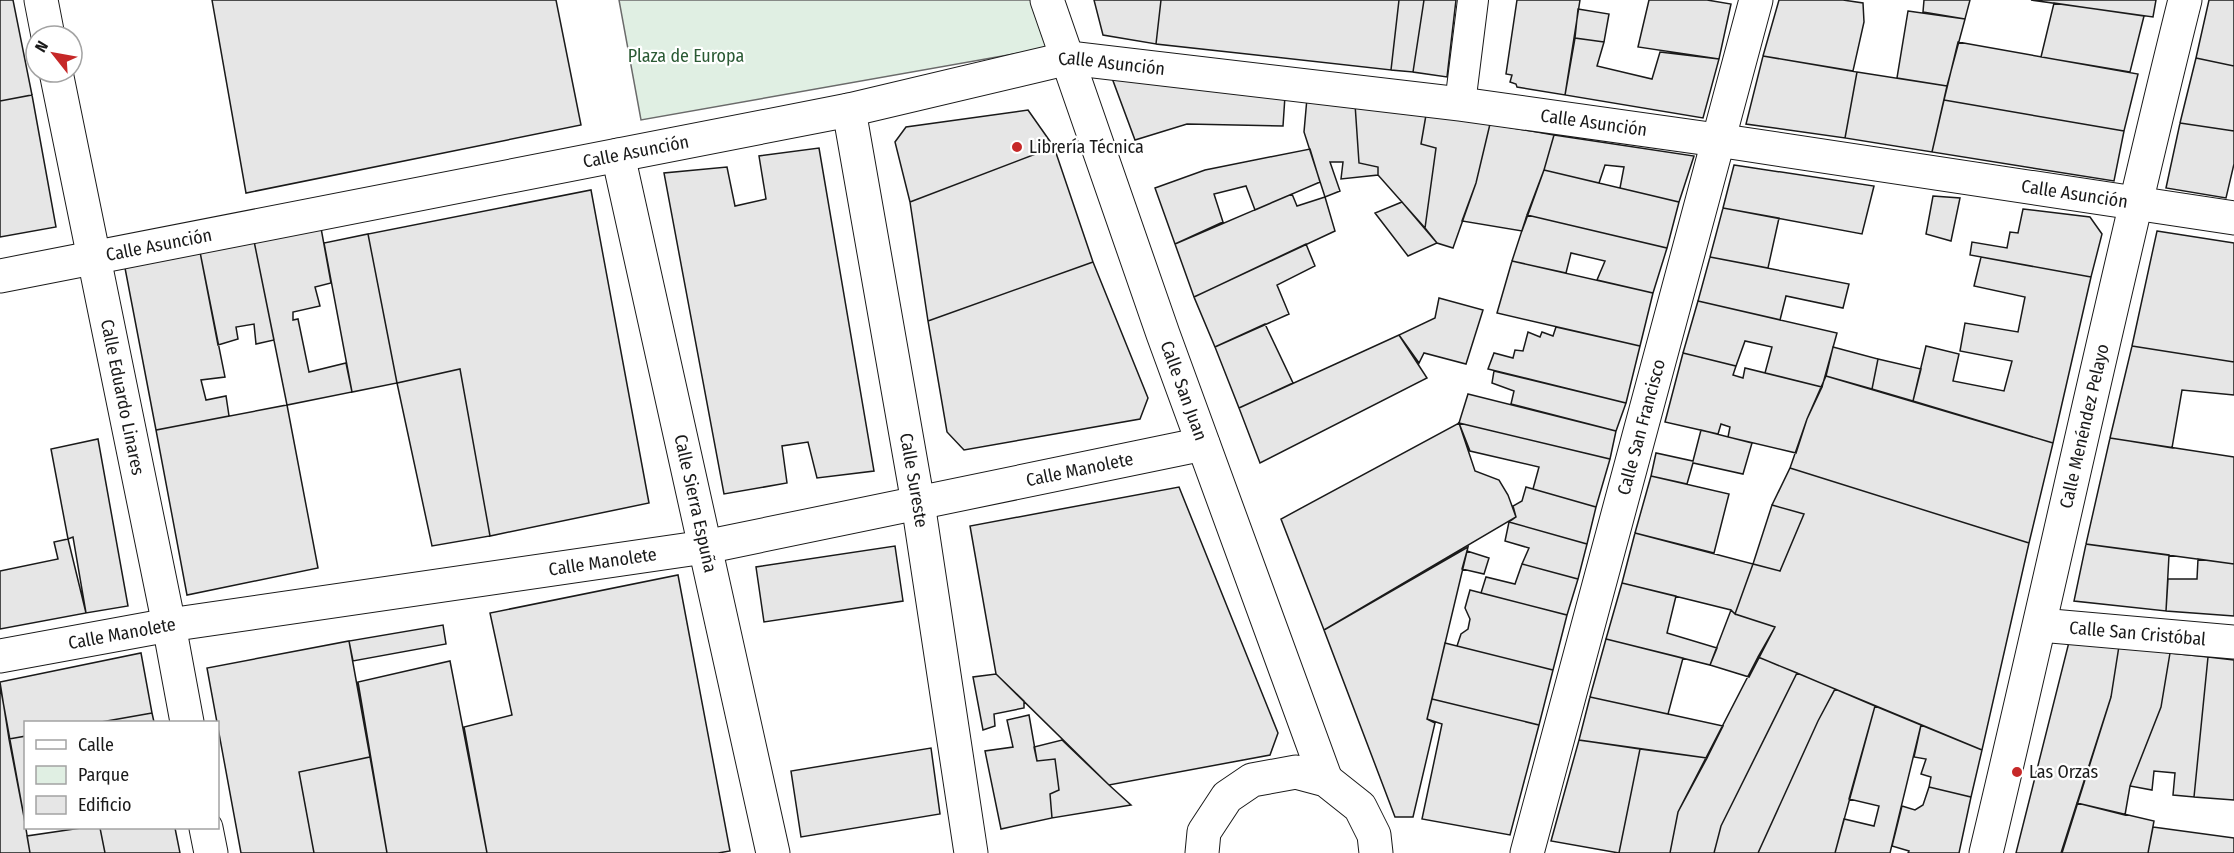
<svg xmlns="http://www.w3.org/2000/svg" width="2234" height="853" font-family="'Fira Sans Condensed',sans-serif">
  <style>
    .green { fill: #e0efe3; stroke: #6a6a6a; stroke-width: 1.5 }
    .building { fill: #e6e6e6; stroke: #1a1a1a; stroke-width: 1.5 }
    .lines { fill: none; stroke-linecap: round; stroke-linejoin: round }
    .pedestrian-casing { stroke: #1a1a1a; stroke-width: 32 }
    .minor-casing { stroke: #1a1a1a; stroke-width: 35 }
    .secondary-casing { stroke: #1a1a1a; stroke-width: 35 }
    .pedestrian { stroke: #fff; stroke-width: 30 }
    .minor { stroke: #fff; stroke-width: 33 }
    .secondary { stroke: #fff; stroke-width: 33 }
    .poi-dot { fill: #c62828; stroke: #fff; stroke-width: 2 }
    .labels { text-anchor: middle; dominant-baseline: central; stroke-width: 4.5; stroke-linejoin: round; paint-order: stroke }
    .park-label { font-size: 18px; fill: #2b5a34; stroke: #fff }
    .street-label { font-size: 18px; fill: #1a1a1a; stroke: #fff }
    .poi-label { font-size: 18px; fill: #1a1a1a; stroke: #fff; text-anchor: start }
  </style>
  <rect width="100%" height="100%" fill="#fff"/>
  <!-- green -->
  <path class="green" d="M619 0H1037L1054 47 641 120Z"/>
  <!-- building -->
  <path class="building" d="M0 0H13L32 95 0 101Z
    M212 0H556L581 125 246 193Z
    M1094 0H1161L1156 44 1103 35Z
    M1161 0H1399L1391 70 1156 44Z
    M1399 0H1424L1413 72 1391 70Z
    M1424 0H1456L1447 77 1413 72Z
    M1517 0H1580L1565 95 1517 87 1516 84 1510 82 1512 75 1506 74Z
    M1649 0H1707L1731 4 1719 59 1638 47Z
    M1779 0H1843L1863 3 1864 22 1853 71 1763 56Z
    M1924 0H1970L1965 19 1923 12Z
    M2031 0H2156L2153 17Z
    M2209 0H2234V66L2196 58Z
    M2054 3 2144 16 2130 72 2041 57Z
    M1578 9 1609 14 1604 42 1575 38Z
    M1908 11 1965 19 1947 86 1897 78Z
    M1575 38 1604 42 1597 66 1652 79 1660 52 1719 59 1703 118 1565 95Z
    M1958 42 2138 74 2124 131 1944 100Z
    M1763 56 1857 72 1845 138 1746 124Z
    M2196 58 2234 66V131L2180 123Z
    M1857 72 1947 86 1932 152 1845 138Z
    M1112 78 1285 96 1283 126 1187 124 1135 140Z
    M32 95 56 227 0 237V101Z
    M1307 98 1355 104 1359 163 1378 167V175L1341 179 1343 162H1330L1340 191 1325 197 1304 132Z
    M1944 100 2124 131 2114 181 1932 152Z
    M1355 104 1426 115 1421 144 1436 148 1425 228 1378 175V167L1359 163Z
    M1028 110 1054 147 910 202 895 142 906 127Z
    M1426 115 1490 124 1476 183 1453 248 1437 243 1425 228 1436 148 1421 144Z
    M2180 123 2234 131V164L2226 198 2166 188Z
    M1490 124 1554 135 1544 170 1522 231 1462 221 1476 183Z
    M1554 135 1694 156 1679 202 1620 188 1624 167 1605 165 1599 183 1544 170Z
    M1054 147 1093 262 928 321 910 202Z
    M819 148 874 471 817 478 808 442 782 446 787 483 724 494 664 173 727 167 735 206 766 199 759 156Z
    M1310 149 1320 182 1255 210 1246 186 1214 194 1223 222 1175 244 1155 188 1205 170Z
    M1734 165 1874 186 1862 234 1723 208Z
    M1544 170 1679 202 1667 248 1527 215Z
    M591 190 649 503 490 536 460 369 397 383 368 234Z
    M1292 194 1297 206 1325 197 1335 231 1194 297 1175 244Z
    M1933 196 1960 198 1951 241 1926 234Z
    M1402 202 1437 243 1408 256 1375 213Z
    M1723 208 1779 218 1768 268 1710 257Z
    M2023 209 2090 217 2102 234 2091 277 1970 255 1972 242 2007 248 2010 232 2018 233Z
    M1527 215 1667 248 1653 293 1597 280 1605 261 1571 253 1566 273 1512 261Z
    M321 228 331 283 315 287 320 306 293 312V320L298 319 309 372 346 363 352 392 287 405 254 241Z
    M2157 231 2234 243V362L2132 346Z
    M368 234 397 383 352 392 324 243Z
    M254 241 274 340 256 344 254 324 236 327 238 339 218 345 200 252Z
    M1306 244 1315 266 1277 285 1289 314 1215 347 1194 297Z
    M200 252 225 377 201 380 206 400 226 396 229 416 156 430 125 268Z
    M1710 257 1849 284 1843 308 1786 296 1780 320 1698 301Z
    M1981 257 2091 277 2053 443 1913 401 1926 346 1959 354 1953 381 2004 391 2012 361 1960 351 1965 323 2018 332 2025 297 1974 286Z
    M1512 261 1653 293 1640 346 1497 313Z
    M1093 262 1148 398 1140 419 964 450 947 432 928 321Z
    M1439 298 1483 310 1466 364 1424 353 1419 363 1399 335 1435 318Z
    M1698 301 1837 333 1822 387 1765 373 1772 347 1745 341 1736 366 1683 353Z
    M1265 324 1293 383 1239 408 1215 347Z
    M1556 327 1640 346 1626 403 1488 369 1494 353 1513 358 1515 350 1523 351 1528 332 1540 337 1542 332 1553 336Z
    M1399 335 1427 378 1260 463 1239 408Z
    M2132 346 2234 362V395L2182 390 2172 448 2110 438Z
    M1833 347 1878 359 1872 389 1826 376Z
    M1683 353 1736 366 1733 375 1743 378 1745 368 1822 387 1807 419 1796 453 1728 437 1730 427 1721 424 1718 434 1665 422Z
    M1878 359 1921 369 1913 401 1872 389Z
    M460 369 490 536 432 546 397 383Z
    M1494 371 1626 403 1616 431 1511 404 1514 391 1492 383Z
    M1826 376 2053 443 2029 543 1790 468 1807 419Z
    M1468 394 1616 431 1610 459 1459 423Z
    M287 405 318 568 187 595 156 430Z
    M1459 423 1610 459 1596 507 1533 489 1539 467 1470 451Z
    M1459 423 1475 471 1499 480 1508 495 1516 517 1324 630 1281 519Z
    M1701 430 1752 443 1743 474 1693 463 1687 484 1651 476 1656 453 1693 461Z
    M2110 438 2234 457V564L2086 544Z
    M98 439 128 606 86 613 73 537 68 539 51 449Z
    M1790 468 2029 543 1982 750 1758 657 1775 627 1735 614 1753 564 1780 571 1804 514 1772 505Z
    M1651 476 1729 494 1714 553 1635 533Z
    M1179 487 1278 733 1270 755 1109 785 996 674 970 526Z
    M1526 487 1596 507 1587 544 1509 522 1516 517 1513 506 1522 501Z
    M1772 505 1804 514 1780 571 1753 564Z
    M1509 522 1587 544 1578 579 1522 564 1529 548 1505 541Z
    M1635 533 1753 564 1735 614 1731 610 1622 583Z
    M68 539 86 613 0 629V571L58 559 54 542Z
    M2086 544 2169 555 2166 611 2074 601Z
    M895 546 903 601 764 622 756 567Z
    M1468 547 1427 719 1435 723 1413 817H1395L1324 630Z
    M1467 551 1489 558 1484 574 1462 569Z
    M2198 559 2234 564V616L2166 611 2168 579H2197Z
    M1522 564 1578 579 1567 615 1481 593 1486 577 1515 584Z
    M678 575 730 851 718 853H487L464 727 512 715 490 613Z
    M1622 583 1676 596 1667 633 1717 648 1710 665 1606 639Z
    M1470 590 1567 615 1553 670 1457 646 1461 634 1468 629 1470 619 1465 608Z
    M1731 610 1735 614 1775 627 1749 677 1710 665Z
    M443 625 446 644 353 661 349 641Z
    M1606 639 1683 658 1668 714 1590 697Z
    M349 641 370 757 299 772 314 853H241L207 668Z
    M2069 642 2119 646 2111 697 2062 853H2016Z
    M1445 643 1553 670 1539 725 1432 699Z
    M2119 646 2170 653 2161 707 2130 786 2125 815 2077 803 2111 697Z
    M141 653 152 713 101 722H26V736L9 739 0 682Z
    M2170 653 2208 657 2194 797 2173 795 2175 773 2154 771 2152 790 2130 786 2161 707Z
    M1758 657 1797 673 1721 826 1714 853H1670L1678 812Z
    M2208 657 2234 660V800L2194 797Z
    M450 661 487 853H387L358 682Z
    M1797 673 1835 689 1818 721 1758 853H1714L1721 826Z
    M996 674 1024 701V708L994 714 995 726 983 730 973 677Z
    M0 685 24 817 30 853H0Z
    M1835 689 1875 706 1835 853H1758L1818 721Z
    M1590 697 1668 714 1723 726 1707 758 1579 740Z
    M1432 699 1539 725 1510 835 1422 819 1442 724 1427 719Z
    M1875 706 1921 725 1890 853H1835L1844 819 1874 826 1879 806 1849 799Z
    M152 713 154 722H101Z
    M1029 715 1037 761 1055 759 1059 790 1050 794 1052 818 1001 829 985 751 1013 747 1007 720Z
    M1921 725 1982 750 1971 797 1929 787 1931 777 1921 774 1926 759 1914 757Z
    M26 736V816L24 817 9 739Z
    M1062 740 1109 785 1131 805 1052 818 1050 794 1059 790 1055 759 1037 761 1034 747Z
    M1579 740 1640 749 1619 853 1551 841Z
    M931 748 940 814 801 837 791 771Z
    M1640 749 1707 758 1678 812 1670 853H1619Z
    M370 757 387 853H314L299 772Z
    M1929 787 1971 797 1959 853H1908L1909 851 1892 846 1902 806 1915 810 1923 805Z
    M2077 803 2154 821 2148 853H2061Z
    M2153 827 2234 838V853H2148Z
    M81 828H100L105 853H30L27 836Z
    M100 828H175L180 853H105Z"/>
  <g class="lines">
    <!-- pedestrian casing -->
    <g class="pedestrian-casing">
      <path id="pedestrian" d="M1460 104 1473 0"/>
    </g>
    <!-- minor casing -->
    <g class="minor-casing">
      <g id="minor">
        <path d="M41 0 48 36"/>
        <path id="s1" d="M56 72 169 625 187 722"/>
        <path id="s2" d="M849 110 918 503 971 853"/>
        <path id="s3" d="M618 155 773 853"/>
        <path id="s4" d="M0 276 849 110 1069 58 1460 104 1717 140 2234 218"/>
        <path id="s5" d="M2040 625 2234 642"/>
        <path id="s6" d="M0 656 169 625 705 547 1203 444"/>
        <path d="M206 828 211 853"/>
        <path id="s7" d="M1527 853 1756 0"/>
        <path id="s8" d="M1986 853C2054 569 2114 283 2185 0"/>
      </g>
    </g>
    <!-- secondary casing -->
    <g class="secondary-casing">
      <g id="secondary">
        <path id="s9" d="M1047 0 1163 334 1326 780"/>
        <path d="M1202 853 1204 832 1227 797 1252 780 1296 772 1326 780 1360 807 1374 835 1376 853"/>
      </g>
    </g>
    <!-- pedestrian -->
    <use href="#pedestrian" class="pedestrian"/>
    <!-- minor -->
    <use href="#minor" class="minor"/>
    <!-- secondary -->
    <use href="#secondary" class="secondary"/>
  </g>
  <!-- markers -->
  <g class="poi-dot">
    <circle cx="1017" cy="147" r="6"/>
    <circle cx="2017" cy="772" r="6"/>
  </g>
  <g class="labels">
    <!-- park labels -->
    <g class="park-label">
      <text x="686" y="56">Plaza de Europa</text>
    </g>
    <!-- street labels -->
    <g class="street-label">
      <text stroke="none"><textPath href="#s4" startOffset="1134">Calle Asunción</textPath></text>
      <text stroke="none"><textPath href="#s4" startOffset="1620">Calle Asunción</textPath></text>
      <text stroke="none"><textPath href="#s4" startOffset="648">Calle Asunción</textPath></text>
      <text stroke="none"><textPath href="#s4" startOffset="2106">Calle Asunción</textPath></text>
      <text stroke="none"><textPath href="#s4" startOffset="162">Calle Asunción</textPath></text>
      <text stroke="none"><textPath href="#s9" startOffset="414">Calle San Juan</textPath></text>
      <text stroke="none"><textPath href="#s1" startOffset="332">Calle Eduardo Linares</textPath></text>
      <text stroke="none"><textPath href="#s7" startOffset="441">Calle San Francisco</textPath></text>
      <text stroke="none"><textPath href="#s8" startOffset="438">Calle Menéndez Pelayo</textPath></text>
      <text stroke="none"><textPath href="#s6" startOffset="1096">Calle Manolete</textPath></text>
      <text stroke="none"><textPath href="#s2" startOffset="376">Calle Sureste</textPath></text>
      <text stroke="none"><textPath href="#s3" startOffset="357">Calle Sierra Espuña</textPath></text>
      <text stroke="none"><textPath href="#s6" startOffset="610">Calle Manolete</textPath></text>
      <text stroke="none"><textPath href="#s5" startOffset="98">Calle San Cristóbal</textPath></text>
      <text stroke="none"><textPath href="#s6" startOffset="124">Calle Manolete</textPath></text>
    </g>
    <!-- poi labels -->
    <g class="poi-label">
      <text x="1029" y="147">Librería Técnica</text>
      <text x="2029" y="772">Las Orzas</text>
    </g>
  </g>
  <!-- legend -->
  <rect x="24" y="721" width="195" height="108" fill="#ffffff" stroke="#a3a3a3" stroke-width="1.5"/>
  <rect x="36" y="740" width="30" height="9" fill="#ffffff" stroke="#a3a3a3" stroke-width="1.5"/>
  <text x="78" y="751" font-size="18" fill="#1a1a1a">Calle</text>
  <rect x="36" y="766" width="30" height="18" fill="#e0efe3" stroke="#a3a3a3" stroke-width="1.5"/>
  <text x="78" y="781" font-size="18" fill="#1a1a1a">Parque</text>
  <rect x="36" y="796" width="30" height="18" fill="#e6e6e6" stroke="#a3a3a3" stroke-width="1.5"/>
  <text x="78" y="811" font-size="18" fill="#1a1a1a">Edificio</text>
  <!-- north arrow -->
  <g transform="translate(54 54) rotate(301)"><circle r="28" fill="#ffffff" stroke="#a3a3a3" stroke-width="1.5"/>
  <path d="M0-4.5L10 22L0 15L-10 22Z" fill="#c62828"/>
  <text y="-9" font-size="16" font-weight="bold" text-anchor="middle" fill="#1a1a1a">N</text>
  </g>
</svg>
